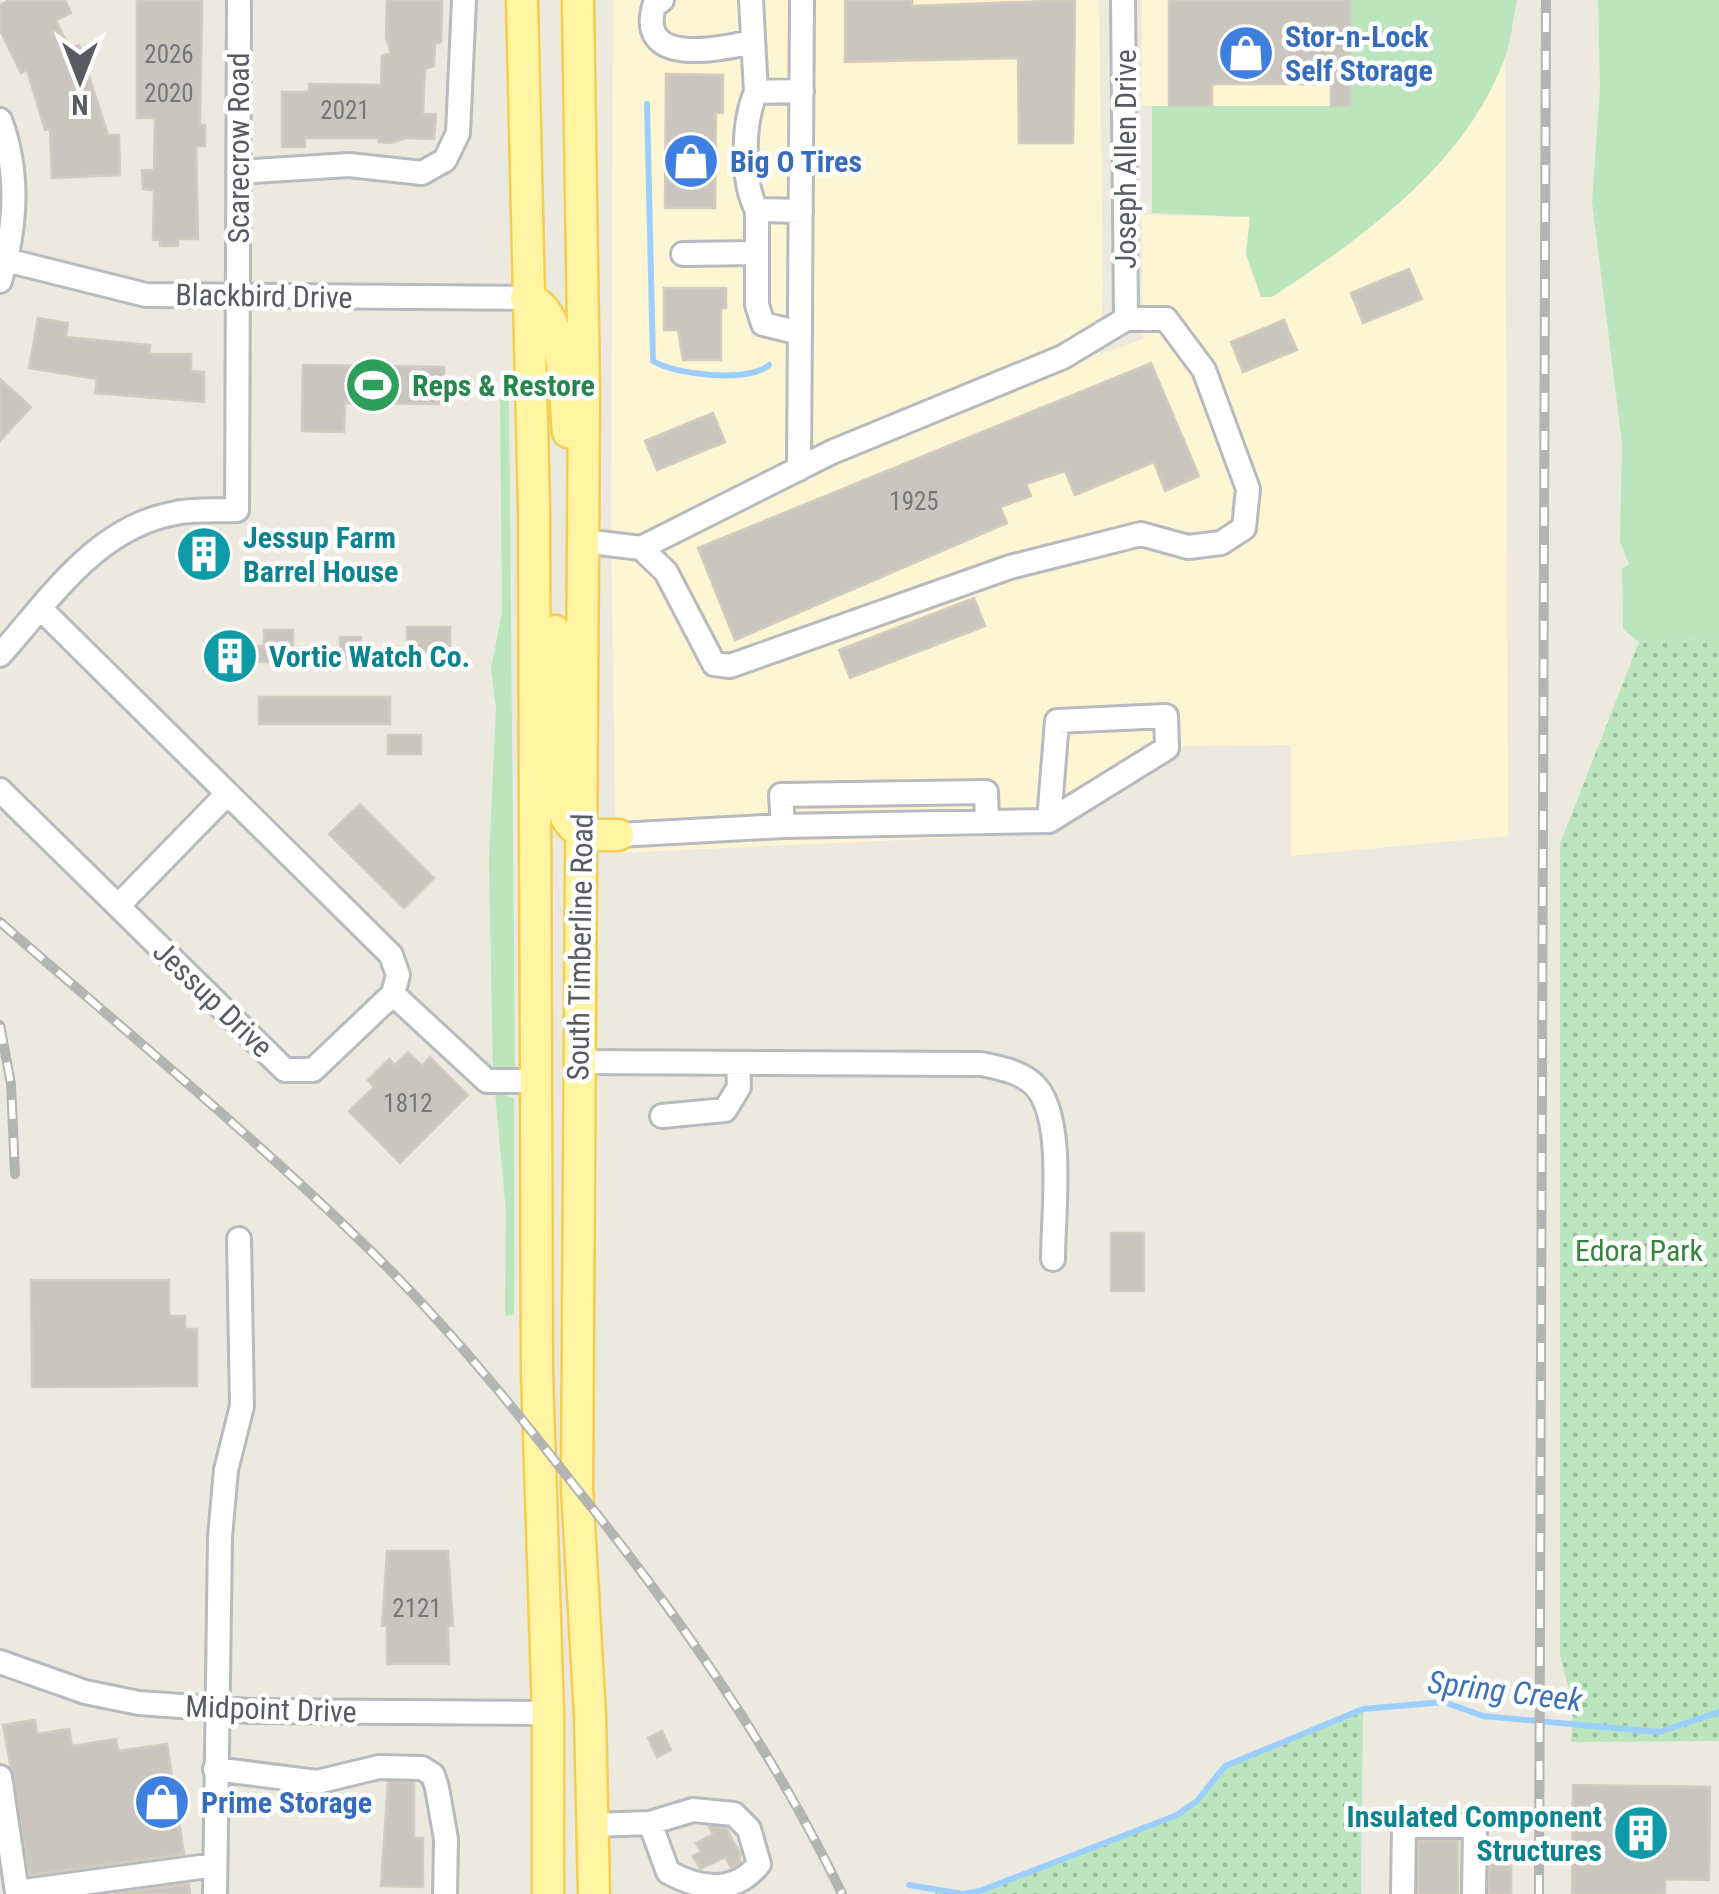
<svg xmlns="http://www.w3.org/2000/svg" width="1719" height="1894" font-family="'Roboto Condensed',sans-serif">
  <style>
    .commercial { fill: #fef6d2 }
    .grass { fill: #bae5bd }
    .park { fill: url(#park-dots) }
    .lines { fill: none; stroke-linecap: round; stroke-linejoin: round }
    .stream { stroke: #9ccfff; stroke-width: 6 }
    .building { fill: #c9c6bf; stroke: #d1ccbe; stroke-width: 2.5 }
    .minor-casing { stroke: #b7babf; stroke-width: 28 }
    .major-casing { stroke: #f4ce50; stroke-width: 35 }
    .minor { stroke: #fff; stroke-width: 22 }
    .major { stroke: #fff4a1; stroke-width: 30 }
    .rail-casing { stroke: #b3b4b4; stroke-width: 10 }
    .rail { stroke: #fff; stroke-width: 6; stroke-dasharray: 19; stroke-linecap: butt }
    .labels { text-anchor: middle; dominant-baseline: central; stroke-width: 9; stroke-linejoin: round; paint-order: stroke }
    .number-label { font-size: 25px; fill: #747678 }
    .shop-label { font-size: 30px; font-weight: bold; fill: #366cbe; stroke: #fff; text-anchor: start }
    .street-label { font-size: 30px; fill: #585c61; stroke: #fff }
    .leisure-label { font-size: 30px; font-weight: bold; fill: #27864d; stroke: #fff; text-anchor: start }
    .culture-label { font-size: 30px; font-weight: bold; fill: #0d838f; stroke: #fff; text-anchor: start }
    .park-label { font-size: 30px; fill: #33863b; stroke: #fff }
    .water-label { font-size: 32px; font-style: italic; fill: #3b73bb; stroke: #fff }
  </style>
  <defs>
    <pattern id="park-dots" width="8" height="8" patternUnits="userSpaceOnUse" patternTransform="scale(2.5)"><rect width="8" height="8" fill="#bae5bd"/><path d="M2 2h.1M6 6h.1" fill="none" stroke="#9abd9d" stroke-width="1.8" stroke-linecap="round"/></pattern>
  </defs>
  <rect width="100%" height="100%" fill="#eceadf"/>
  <!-- commercial -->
  <path class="commercial" d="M613 0H1099L1103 289 1099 355 1143 339 1142 215 1250 217 1246 254 1261 297 1484 102 1505 58 1508 836 1291 856V745L1185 746 1090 810 1032 834 616 853 611 529Z
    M1142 0H1350V106H1142Z"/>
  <!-- grass -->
  <path class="grass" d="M1350 0H1517C1513 19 1511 42 1504 60 1466 164 1361 239 1272 297H1261L1246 254 1250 217 1152 213V106H1349Z
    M1598 0H1719V638L1639 642 1623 629 1622 569 1629 564 1620 542 1622 443 1592 202 1600 88Z
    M500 398H509L515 1069 493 1074 489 859 496 708 491 669 502 612Z
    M495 1092 514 1098V1315L505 1316 506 1212Z"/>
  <!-- park -->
  <path class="park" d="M1719 638V1741L1571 1742 1573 1705 1560 1655V844L1639 642Z
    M1363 1709 1361 1894H934L942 1889 963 1894 980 1891 1177 1815 1197 1801 1225 1766Z"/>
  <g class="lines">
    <!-- stream -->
    <path class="stream" d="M647 104 653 361C676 375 748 383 769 365
      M909 1885 963 1894 980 1891 1177 1815 1197 1801 1225 1766 1363 1709 1444 1702 1483 1716 1659 1732 1719 1712"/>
  </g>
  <!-- building -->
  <path class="building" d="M10 0H65L71 13 56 20 69 49 79 45 108 135H119L120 175 52 178 50 129 45 130 27 70 21 73 0 30V5Z
    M137 0H202L200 125H205V146H196L198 239H178V246H160V240H153L154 190 143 189 142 170H154L155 118H137Z
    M387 0H442L441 42 435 44 434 66 425 69 423 114H436L434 139 406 138 390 143 379 142V138H305V147H282V92H309V84L381 85 382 56 391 53 386 37Z
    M845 0H912V6L1075 0 1073 143H1019L1018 58 845 62Z
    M1169 0H1350V106H1331V84H1212V106H1169Z
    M666 74 723 75V113H716L715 208H665Z
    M1409 269 1422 299 1363 323 1351 293Z
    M664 288H726V308H721V360H683L678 330H664Z
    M38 318 68 323 66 337 150 345 149 354H191V371L204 372V402L95 393 97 379 29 368Z
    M1284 320 1297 350 1243 372 1231 342Z
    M1151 363 1199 476 1165 491 1154 462 1075 495 1065 471 1026 484 1031 496 1000 507 1007 523 735 640 698 548Z
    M303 365 444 367V404L345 403 344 432 302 431Z
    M0 379 31 407 0 441Z
    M713 413 725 442 657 470 645 441Z
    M188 531H220L219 578 188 577Z
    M974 598 985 626 850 678 839 650Z
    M407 627H450V654H407Z
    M264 630H293V662H240V666L220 667V646H264Z
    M340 637H361V659H340Z
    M259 697H390V724H259Z
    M388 735H421V754H388Z
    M360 804 434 878 404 908 329 834Z
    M408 1052 422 1066 430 1057 468 1095 400 1163 349 1111 374 1087 368 1080 389 1059 395 1065Z
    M1111 1233H1144V1291H1111Z
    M31 1280H169V1316H185V1329H197V1386L32 1387Z
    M387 1551H448L453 1626H448L449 1664H387V1625L382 1626Z
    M35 1720 37 1734 69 1729 72 1746 116 1739 118 1751 167 1744 184 1854 30 1875 3 1725Z
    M662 1731 671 1750 657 1757 648 1738Z
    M388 1782 414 1783V1838H423V1887L381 1886Z
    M1573 1785 1710 1787 1709 1880 1665 1879V1894H1572Z
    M709 1827 726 1828 740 1853V1862L731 1867 725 1857 700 1869 693 1856 701 1852 696 1843 713 1834Z
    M1419 1841H1458V1894H1418Z
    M1490 1842H1511V1894H1489Z
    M189 1884 190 1894H113Z"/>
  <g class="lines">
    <!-- minor casing -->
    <g class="minor-casing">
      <path id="minor" d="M662 0 654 6C637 66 717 50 751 42
        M751 0 756 92
        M1123 0 1126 319
        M0 120C20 173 16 228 0 281
        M238 172 349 165 422 173 445 160 458 133 464 0
        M757 210V305L763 324 800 333
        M801 211 757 210C741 182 743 121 756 92L802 91
        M683 254 757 253
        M6 260 146 295 526 298
        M799 469 802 0
        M583 541 641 548 666 572 714 664 730 666 1010 567 1141 534 1188 547 1221 543 1244 528 1248 489 1204 370 1166 319H1126L1063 357 832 452 641 548
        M41 609 391 955 398 975 393 994
        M0 655C51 598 96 527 176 513 195 509 217 511 237 510L239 0
        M0 790 285 1070H313L393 994 487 1081H538
        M783 826 781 795 986 792 987 822
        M618 835 783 826 1049 821 1167 748 1166 716 1057 721 1049 821
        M118 906 227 794
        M578 1062 981 1064C1000 1068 1024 1072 1037 1088 1065 1122 1053 1215 1053 1259
        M662 1116 725 1110 739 1087 738 1063
        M0 1662 85 1692 139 1703 250 1711 548 1713
        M215 1769 317 1782 379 1767 422 1768 433 1775 437 1788 446 1839 445 1894
        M0 1777 17 1892 215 1865
        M592 1825 650 1823 693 1810 734 1814 749 1829 759 1864C735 1894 701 1890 668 1872L650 1823
        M215 1894 220 1537 226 1470 242 1406 239 1239
        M1403 1894 1404 1826H1475L1474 1894"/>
    </g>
    <!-- major casing -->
    <g class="major-casing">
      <path id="major" d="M522 0 534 510 537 1373 548 1713V1894
        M578 0 584 393 577 1488 590 1716 594 1894
        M526 298C567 308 564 396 568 432
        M555 631 563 810C573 838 592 835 618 835"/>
    </g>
    <!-- minor -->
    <use href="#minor" class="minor"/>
    <!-- major -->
    <use href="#major" class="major"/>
    <!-- rail casing -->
    <g class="rail-casing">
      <path id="rail" d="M0 922C131 1036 267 1147 390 1270 458 1339 518 1413 577 1489 678 1615 772 1748 842 1894
        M0 1025 11 1084 15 1174
        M1539 1894 1546 0"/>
    </g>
    <!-- rail -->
    <use href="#rail" class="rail"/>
  </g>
  <!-- icons -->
  <defs>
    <g id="shop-disc" transform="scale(2.875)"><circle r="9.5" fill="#3f7fe0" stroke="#fff"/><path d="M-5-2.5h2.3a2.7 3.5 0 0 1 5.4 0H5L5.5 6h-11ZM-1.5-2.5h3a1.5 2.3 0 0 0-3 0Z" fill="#fff"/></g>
    <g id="stadium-disc" transform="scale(2.875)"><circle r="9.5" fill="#2e9e5b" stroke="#fff"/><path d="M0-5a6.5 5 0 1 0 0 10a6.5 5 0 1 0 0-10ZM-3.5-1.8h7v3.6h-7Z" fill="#fff"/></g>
    <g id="building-disc" transform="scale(2.875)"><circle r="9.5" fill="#0f9aa8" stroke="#fff"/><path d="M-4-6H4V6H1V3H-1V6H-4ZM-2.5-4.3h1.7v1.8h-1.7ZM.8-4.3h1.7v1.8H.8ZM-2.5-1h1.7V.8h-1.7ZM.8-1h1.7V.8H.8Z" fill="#fff"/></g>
  </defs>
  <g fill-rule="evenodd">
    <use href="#shop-disc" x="1246" y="53"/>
    <use href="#shop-disc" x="691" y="161"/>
    <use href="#stadium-disc" x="373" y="385"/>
    <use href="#building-disc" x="204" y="554"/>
    <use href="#building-disc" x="230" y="656"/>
    <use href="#shop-disc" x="162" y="1802"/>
    <use href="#building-disc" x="1641" y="1833"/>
  </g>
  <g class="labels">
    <!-- number labels -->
    <g class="number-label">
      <text x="169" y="54">2026</text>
      <text x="169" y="93">2020</text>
      <text x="345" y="110">2021</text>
      <text x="914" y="501">1925</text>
      <text x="408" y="1103">1812</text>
      <text x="417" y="1608">2121</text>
    </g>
    <!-- shop labels -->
    <g class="shop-label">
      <text x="1285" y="36">Stor-n-Lock<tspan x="1285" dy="34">Self Storage</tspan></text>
      <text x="730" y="161">Big O Tires</text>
      <text x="201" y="1802">Prime Storage</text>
    </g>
    <!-- street labels -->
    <g class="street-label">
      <text transform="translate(238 148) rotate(-90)">Scarecrow Road</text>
      <text transform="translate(1125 159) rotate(-90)">Joseph Allen Drive</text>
      <text transform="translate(264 296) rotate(1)">Blackbird Drive</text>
      <text transform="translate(580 947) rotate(-89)">South Timberline Road</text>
      <text transform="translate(213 999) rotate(44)">Jessup Drive</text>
      <text transform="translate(271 1709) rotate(2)">Midpoint Drive</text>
    </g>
    <!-- leisure labels -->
    <g class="leisure-label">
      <text x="412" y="385">Reps &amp; Restore</text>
    </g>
    <!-- culture labels -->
    <g class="culture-label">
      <text x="243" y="537">Jessup Farm<tspan x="243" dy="34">Barrel House</tspan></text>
      <text x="269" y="656">Vortic Watch Co.</text>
      <text x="1602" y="1816" text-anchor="end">Insulated Component<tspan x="1602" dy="34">Structures</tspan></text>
    </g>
    <!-- park labels -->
    <g class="park-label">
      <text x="1639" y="1250">Edora Park</text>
    </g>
    <!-- water labels -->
    <g class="water-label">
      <text transform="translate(1505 1691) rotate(7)">Spring Creek</text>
    </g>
  </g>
  <!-- north arrow -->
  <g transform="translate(80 80) rotate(180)" stroke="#ffffff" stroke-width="8" paint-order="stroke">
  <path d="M0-8L18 38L0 25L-18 38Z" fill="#585c61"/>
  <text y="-15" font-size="28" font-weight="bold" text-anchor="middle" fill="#585c61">N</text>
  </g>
</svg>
